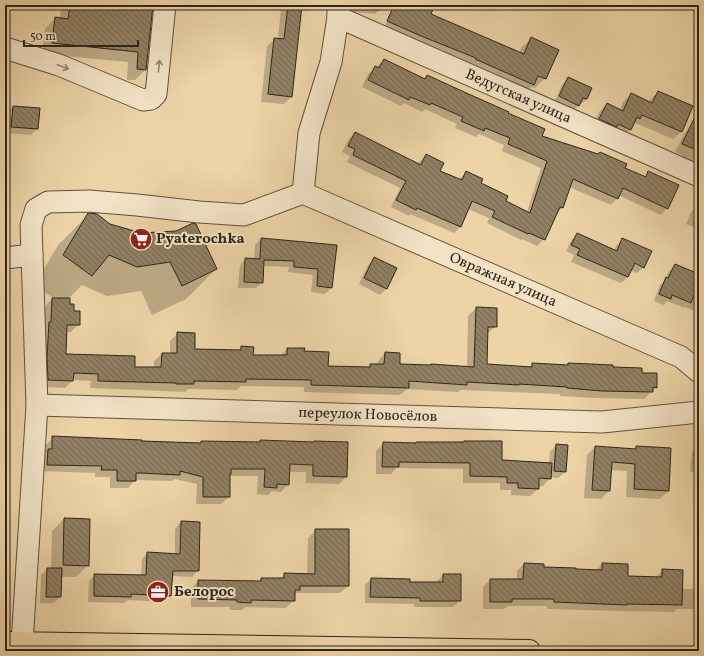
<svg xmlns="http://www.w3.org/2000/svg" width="704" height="656" font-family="Vollkorn,serif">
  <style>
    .shadow { fill: #0003 }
    .building { fill: url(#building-back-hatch); stroke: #2e2519 }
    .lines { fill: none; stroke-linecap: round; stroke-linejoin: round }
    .minor-casing { stroke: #5e513c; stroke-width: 23 }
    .major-casing { stroke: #2e2519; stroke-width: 24 }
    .minor { stroke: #f3e3c6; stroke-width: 21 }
    .major { stroke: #ecd4a7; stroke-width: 22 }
    .oneway { stroke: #908470 }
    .labels { text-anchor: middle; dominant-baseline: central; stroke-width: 4; stroke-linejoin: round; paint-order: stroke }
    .street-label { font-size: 15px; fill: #2e2519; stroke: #f3e3c6 }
    .poi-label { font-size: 15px; font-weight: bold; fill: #2e2519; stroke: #f3e3c6; text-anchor: start }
  </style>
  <defs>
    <pattern id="building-back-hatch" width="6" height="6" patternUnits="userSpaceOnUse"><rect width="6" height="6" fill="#918063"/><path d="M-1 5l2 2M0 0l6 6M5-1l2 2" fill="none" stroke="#776951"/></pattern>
  </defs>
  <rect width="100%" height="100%" fill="#ecd4a7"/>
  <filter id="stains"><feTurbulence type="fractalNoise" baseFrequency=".005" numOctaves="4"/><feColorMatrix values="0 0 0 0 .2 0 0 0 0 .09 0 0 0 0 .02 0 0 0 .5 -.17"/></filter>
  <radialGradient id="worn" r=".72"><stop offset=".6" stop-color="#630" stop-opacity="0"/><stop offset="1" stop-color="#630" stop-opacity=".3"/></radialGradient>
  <!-- shadow -->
  <path class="shadow" d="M61 5H152L145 70 135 80H127L128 62 42 54 45 29 55 18 60 19Z
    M272 5H312L306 11 301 10 291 97 284 104 261 102 267 46 275 39H278L281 8 272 7Z
    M353 5H382V7L375 14 353 12Z
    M394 5H434L430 14 519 53 521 48 531 39 545 78 535 88 531 87 523 94 382 33Z
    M681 5H699V13Z
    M384 60 424 79 427 76 507 114 541 137 624 168 644 177 649 173 667 208 661 215 618 195 617 198 611 205 569 187 563 207 556 214 544 239 537 246 522 239 521 240 487 223 489 218 468 209 460 227 454 233 410 214 409 216 391 207 400 188 347 162 350 156 342 152 348 140 355 133 418 165 419 162 426 155 438 171 459 179 466 172 479 184 505 202 527 212 541 168 502 151 504 145 479 134 476 137 455 128 457 124 425 109 422 112 404 103 401 106 362 87 368 74Z
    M568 78 587 99 572 111 554 103 562 85Z
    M658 92 681 132 673 139 635 123 630 130 622 138 592 127 599 112 607 104 620 110 623 102 631 95 649 103 650 100Z
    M13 107 37 129 31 135 5 133 7 113Z
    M691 126 699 129V172L679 163 682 155 675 152 684 134Z
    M698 206H699V229L686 224 691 212Z
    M89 214 110 225 216 269 186 299 152 315 141 291 107 296 82 285 69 298V305L79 324 71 332H66L65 355 134 368H154V361L162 354H170V341L178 333 194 350 238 351 241 347 252 356H280L287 349 303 352 327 367 368 368 371 365H377L378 361 385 353 398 365 467 367 468 316 476 308 496 326 487 334 486 365 529 367 533 364 566 366 568 364 612 368 641 374 656 387 644 399 594 398 560 396V394L461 390 458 392 407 389 400 395 304 392V387L241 386 237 390 188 389 185 392 90 388 91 381 73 380 65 388 41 387 44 328 45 306 53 298 34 285 59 244Z
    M577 235 614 251 616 246 623 239 644 267 637 273 630 270 628 277 621 283 571 262 574 255 566 251 571 241Z
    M261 239 336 246 331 288 325 294 311 292 313 275 288 272 289 267 263 266 262 282 256 288H238L240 265 246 259 254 260 255 245Z
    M375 258 387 288 380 295 359 284 368 265Z
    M675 265 699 275V313L685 307 684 308 667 301 664 305 654 301 660 285 665 280 669 271Z
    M53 437 199 444 201 442 259 443 261 441 313 443 314 442 346 477 339 484 306 483V472H289L288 484 281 492 272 491 268 495 257 494 258 476H229V497L221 504H196L197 484 175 479 172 481 135 480 128 488H110V477H95V473L40 471 41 457 45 452 46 445Z
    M464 442H501V461L549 464 550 452 556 445 565 472 558 478 550 477V478L543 486H538V489L530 496 511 495V490H500V483H463V469L396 468 391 474H376V451L384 443H462Z
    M698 446 699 473 690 472 692 452Z
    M595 447 634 449 636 447 668 491 660 499 626 497 627 471 610 470 609 491 601 499 584 498 587 455Z
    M64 519 88 565 76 577H61L60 597 54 603H40L41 575 47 569H51L52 531Z
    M181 522 198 570 192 577 171 576 170 595 164 602 128 600 124 603 88 602 89 581 95 575 141 576 142 559 148 553 175 554V529Z
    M316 530 348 586 340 593H296L294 595V600L286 608 245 607 242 610H230V607H191V588L199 581 259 582 261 579H280L285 574 307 575 308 538Z
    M524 564 543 568 596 571 602 564 627 577 655 578 663 570 682 589H699V609H677L674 612 620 611H619L547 609V606H508L504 609H483V587L490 580H517V571Z
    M443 575 460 601 453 607H414V604L365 603V585L371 579 408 583H437V581Z"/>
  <!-- building -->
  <path class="building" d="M70 5H153L146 70 137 69 138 52 52 43 55 17 68 19Z
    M288 5H302L292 97 268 94 274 38 284 39Z
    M394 5H435L431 14 524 54 531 37 559 50 546 79 538 76 534 85 475 59 476 58 421 36 387 21Z
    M384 59 425 79 427 75 462 91 509 112 508 113 545 129 542 136 598 154 600 152 627 164 625 168 646 177 648 171 679 185 668 209 623 188 618 199 573 179 563 208 560 207 545 240 529 233 528 234 492 217 495 211 472 201 461 227 417 208 416 210 396 200 406 181 353 155 355 149 348 146 355 132 421 165 426 154 444 163 440 171 462 180 466 171 483 179 481 183 508 196 506 201 530 213 547 161 508 144 510 138 485 128 484 131 461 121 463 117 431 103 430 105 410 97 409 100 368 80 375 66 379 68Z
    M568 77 592 88 587 99 583 98 579 106 559 96Z
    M658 91 693 106 682 132 642 115 640 119 637 117 631 130 618 124 617 127 599 119 607 103 623 111 631 93 652 103Z
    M13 106 40 108 38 129 11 127Z
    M699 108V151L682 144Z
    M88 213 97 214 110 224 141 233 176 231 193 223 196 224 217 269 182 286 170 262 137 267 109 255 92 276 63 255Z
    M577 233 617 251 622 238 652 251 644 268 635 263 628 277 577 255 580 249 571 245Z
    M261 238 337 245 332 288 317 286 318 269 294 267V261L264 260 263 283 244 282 245 258 260 259Z
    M374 257 397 268 387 289 364 278Z
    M675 264 699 274V283L691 303 672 295 671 299 659 294 666 277 668 278Z
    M52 298H70V304H74V311H80V325H67L66 354 135 356V367H161L162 353H177V332L195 333V349L241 350V346L254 347 253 355H287V348H305L304 351 329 352 328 366 370 367V364H384L385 352 400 353V364L431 365V364L474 367 476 307 497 308V327H488L487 364 532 367V363L568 365V363L613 365V367L642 368V373H657V388L653 387V392L602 391 567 388V387L519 384V385L467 382V385L409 381V388L311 385V380L246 379V382L194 381V384H176V383L98 381V374L74 373 73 381 48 380 47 357 49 322H51Z
    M52 436 142 440V441L201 443V441L260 442V440L314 442V441L348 442 347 477 313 476V465L290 464 289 485 277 484V488L264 487 265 469H231V474H230V497H203V477L180 471V475L140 473H136V481H117V470H101L102 466 47 465 48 449H52Z
    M464 441H502V460L552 463 551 479 539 478V489L518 488V483H507V477L470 476V463L399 462V467H382L383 442 416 443V442H464Z
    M556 444 568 445 566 472 554 471Z
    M595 446 636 449V446L671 448 669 491 634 489 635 464 612 462 610 491 592 490Z
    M64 518 90 519 89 566 63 565Z
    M181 521 200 522 199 571H173L171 596 131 594V597L94 596V574L146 575 147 552 180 554Z
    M315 529H349V586H300V590H295V601L251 600V603L237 602V600L198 599V580L261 581V578H284V573L315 574Z
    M524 563 544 564V567L576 568V569L602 570V563L628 564V576L662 577V569L683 570 682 605 627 604V605L554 602V599H512V602H490V579H523Z
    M47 568H62L61 597H46Z
    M443 574H461V601H420V598L370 597 371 578 410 579V582H443Z"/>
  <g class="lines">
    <!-- minor casing -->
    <g class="minor-casing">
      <g id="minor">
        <path id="s1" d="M338 17 699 176"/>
        <path d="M5 48 59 65 143 100 151 99 156 94 165 5"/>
        <path id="s2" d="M303 193 681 357 699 372"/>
        <path d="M5 258 32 255"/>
        <path id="s3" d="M37 405 602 422 699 412"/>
        <path d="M22 644 37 405 31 225 36 209 48 202 89 201 137 205 199 212 244 215 303 193 309 133 331 62 338 17V5"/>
      </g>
    </g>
    <!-- major casing -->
    <g class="major-casing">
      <path id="major" d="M5 643 529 651"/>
    </g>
    <!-- minor -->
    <use href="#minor" class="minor"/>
    <!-- major -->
    <use href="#major" class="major"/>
  </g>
  <!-- one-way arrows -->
  <defs><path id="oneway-shaft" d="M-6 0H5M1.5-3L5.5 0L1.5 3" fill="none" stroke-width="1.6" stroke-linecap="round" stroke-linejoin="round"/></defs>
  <g class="oneway">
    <use href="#oneway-shaft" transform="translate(159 66) rotate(-84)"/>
    <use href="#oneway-shaft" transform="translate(63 67) rotate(21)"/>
  </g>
  <!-- icons -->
  <defs>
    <g id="supermarket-disc" transform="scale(1.15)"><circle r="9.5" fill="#8f2418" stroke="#f3e3c6"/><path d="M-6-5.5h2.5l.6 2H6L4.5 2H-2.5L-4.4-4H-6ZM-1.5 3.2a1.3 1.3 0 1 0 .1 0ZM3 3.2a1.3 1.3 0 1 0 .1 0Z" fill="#fff"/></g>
    <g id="office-disc" transform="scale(1.15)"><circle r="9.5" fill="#8f2418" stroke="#f3e3c6"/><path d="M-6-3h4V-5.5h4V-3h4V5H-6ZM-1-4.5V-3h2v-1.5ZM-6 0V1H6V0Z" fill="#fff"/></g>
  </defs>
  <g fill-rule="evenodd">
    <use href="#supermarket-disc" x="141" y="239"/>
    <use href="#office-disc" x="158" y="592"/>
  </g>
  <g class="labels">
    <!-- street labels -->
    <g class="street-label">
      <text stroke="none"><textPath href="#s1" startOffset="197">Ведугская улица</textPath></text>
      <text stroke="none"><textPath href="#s2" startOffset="218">Овражная улица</textPath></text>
      <text stroke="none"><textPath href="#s3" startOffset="331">переулок Новосёлов</textPath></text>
    </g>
    <!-- poi labels -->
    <g class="poi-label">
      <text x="156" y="239">Pyaterochka</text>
      <text x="174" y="592">Белорос</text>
    </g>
  </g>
  <!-- margin -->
  <rect width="704" height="656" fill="none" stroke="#ecd4a7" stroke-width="20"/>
  <rect x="6" y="6" width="692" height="644" fill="none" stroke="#2e2519" stroke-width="2"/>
  <rect x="10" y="10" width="684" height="636" fill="none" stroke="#2e2519"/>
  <!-- scale -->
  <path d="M24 40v6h114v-6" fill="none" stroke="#2e2519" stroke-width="2"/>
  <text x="30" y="40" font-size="12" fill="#2e2519" stroke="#f3e3c6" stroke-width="3" paint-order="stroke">50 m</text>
  <rect width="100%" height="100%" filter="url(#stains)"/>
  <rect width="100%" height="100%" fill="url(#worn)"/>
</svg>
